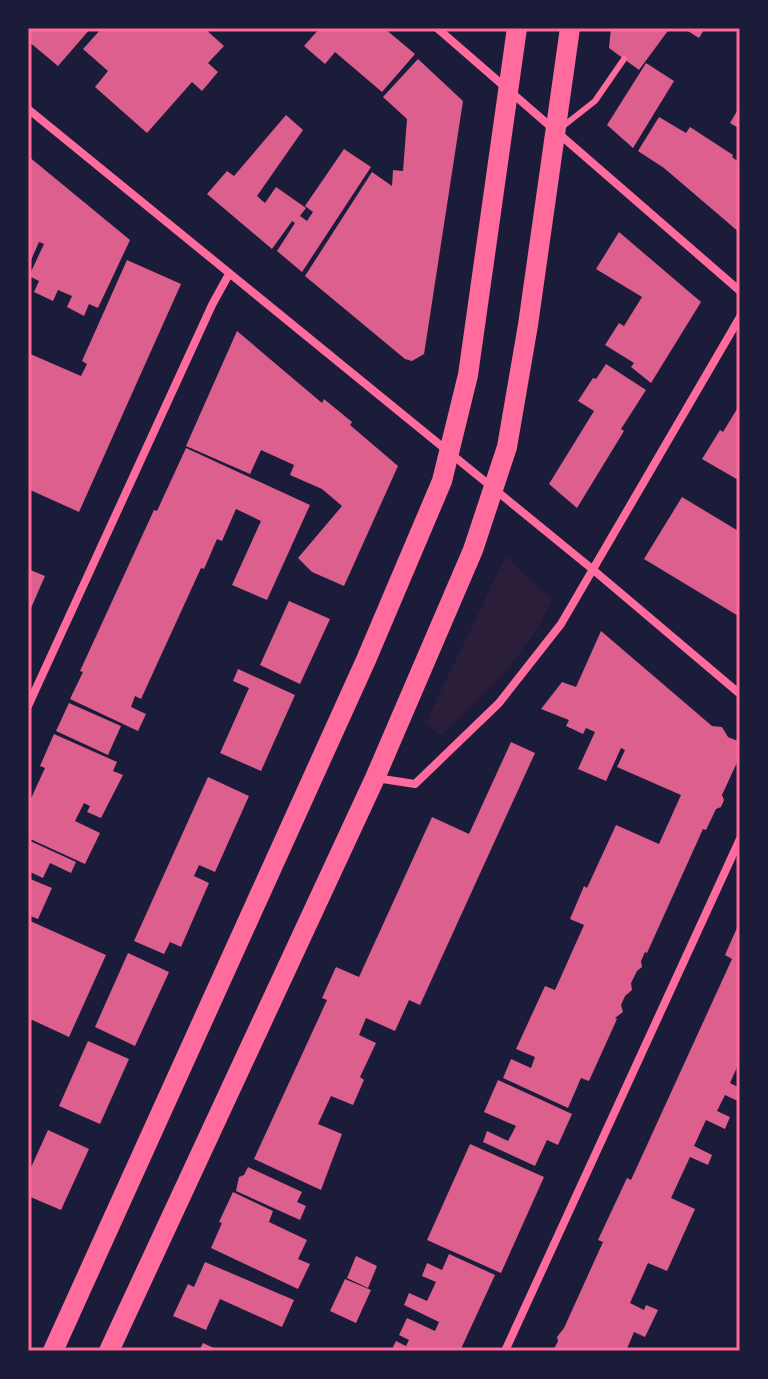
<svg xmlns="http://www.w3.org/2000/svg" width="768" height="1379" font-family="Cabin,sans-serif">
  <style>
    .green { fill: #2a1e3b }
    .building { fill: #dd5f8e }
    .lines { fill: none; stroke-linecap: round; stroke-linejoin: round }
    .service { stroke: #ff6b9d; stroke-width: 6 }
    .minor { stroke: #ff6b9d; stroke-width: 8 }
    .primary { stroke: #ff6b9d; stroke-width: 20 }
    .neatline { fill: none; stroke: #ff6b9d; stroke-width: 3 }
  </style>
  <rect width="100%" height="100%" fill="#1b1b3a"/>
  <!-- green -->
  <path class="green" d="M506 556 552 600C527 655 485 694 441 735L425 724Z"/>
  <!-- building -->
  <path class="building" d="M28 28H91L58 66 28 41Z
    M102 28H204L224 46 208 63 218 72 202 91 192 82 147 133 95 87 108 71 83 49Z
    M320 28H384L415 54 382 92 335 52 325 64 304 46Z
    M611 28H670L639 70 609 48Z
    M683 28H705L699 38Z
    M418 59 463 101 425 348 424 354 412 361 405 359 305 276 372 172 392 186 393 170 403 171 407 119 383 97Z
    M646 63 674 81 633 148 607 125Z
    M740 106V129L730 123Z
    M286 115 303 130 257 196 265 203 276 187 306 208 300 216 307 221 313 212 305 206 344 149 371 167 302 272 277 251 295 223 292 221 272 249 207 194 227 171 234 176Z
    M659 117 686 133 690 127 733 155 732 157 740 163V233L664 168 638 151Z
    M28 156 130 240 98 308 89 304 84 316 67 307 72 296 58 290 53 301 34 292 39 281 29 276 44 244 39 242 28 267Z
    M619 232 701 302 651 383 631 367 634 363 605 345 619 323 624 326 642 297 596 269Z
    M127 260 181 284 79 512 28 489V353L81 376 87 364 82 361Z
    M237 331 322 403 324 399 352 422 350 425 398 466 344 586 312 572 298 558 342 506 322 489 290 475 294 465 261 450 250 474 186 446Z
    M606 364 646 390 621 429 624 431 577 508 549 484 594 411 578 401 593 378 596 379Z
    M740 404V481L702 459 720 430 723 432Z
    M186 448 310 505 267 600 232 585 261 521 236 509 222 541 217 539 204 569 201 568 141 699 135 696 131 707 146 714 138 731 70 699 83 672 80 671 154 510 157 511Z
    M682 497 740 532V617L644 559Z
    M28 569 45 576 28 615Z
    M289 601 330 619 300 684 260 665Z
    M601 631 712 726 722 727 728 737 740 742V756L722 795 724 800 721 807 716 809 706 830 703 829 647 953 645 952 641 961 642 967 637 971 631 983 632 990 625 996 621 1005 623 1012 615 1018 617 1019 589 1081 581 1078 568 1108 503 1078 511 1059 531 1068 535 1057 516 1049 545 986 555 990 584 925 570 919 584 886 587 888 616 825 659 844 681 795 617 767 625 750 621 748 606 781 578 769 595 732 586 728 583 734 566 726 569 720 541 709 562 682 576 687Z
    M238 669 295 695 261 771 220 753 249 688 233 681Z
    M69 703 121 726 108 755 56 731Z
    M54 734 117 762 113 771 123 775 101 818 87 812 90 806 84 803 75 821 100 833 85 864 28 838V805L45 768 40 766Z
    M511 742 535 753 420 1005 409 1000 395 1031 366 1018 359 1035 376 1043 360 1077 364 1080 353 1105 331 1096 318 1124 342 1134 321 1190 254 1159 327 1000 322 998 336 967 359 977 432 817 469 834Z
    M208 777 249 796 215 872 199 865 194 876 209 883 181 947 170 942 164 954 134 941Z
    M28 840 76 862 71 873 50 863 43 878 28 871Z
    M28 878 52 888 38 919 28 915Z
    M28 920 106 955 69 1037 28 1018Z
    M740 921V1066L738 1065 730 1083 740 1088V1102L725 1095 717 1111 730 1117 725 1129 706 1120 694 1146 712 1155 708 1165 690 1157 671 1198 695 1209 667 1271 648 1263 630 1303 644 1310 646 1305 658 1310 645 1337 634 1332 626 1351H553L558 1341 557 1337 564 1328 603 1242 598 1240 627 1178 631 1180 732 959 725 955Z
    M128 953 169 972 135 1046 95 1027Z
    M88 1041 129 1059 100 1124 59 1106Z
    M498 1080 572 1114 558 1145 547 1140 535 1166 483 1142 487 1131 508 1141 516 1126 484 1112Z
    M48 1130 89 1149 61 1210 28 1196V1174Z
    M470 1144 544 1177 501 1273 427 1240Z
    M248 1167 302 1192 297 1202 306 1206 300 1220 236 1191 239 1177 244 1175Z
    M233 1192 273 1211 269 1222 307 1240 298 1259 310 1264 298 1289 211 1248 222 1223 219 1222Z
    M449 1254 495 1275 460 1351H391L396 1341 406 1346 409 1340 399 1335 407 1318 435 1331 439 1322 404 1305 409 1293 427 1301 436 1282 422 1276 427 1263 442 1270Z
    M356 1256 377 1266 368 1288 347 1278Z
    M205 1262 294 1300 282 1327 220 1299 206 1330 173 1316 188 1284 194 1287Z
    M345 1279 371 1290 356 1323 330 1311Z
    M203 1343 220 1351H199Z"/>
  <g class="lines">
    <!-- service -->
    <path class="service" d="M562 127 595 101 624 59"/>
    <!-- minor -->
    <path class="minor" d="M437 28 740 291
      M28 109 591 568 740 694
      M28 706 212 305 229 274
      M376 778 415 784 499 703 561 624 740 317
      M505 1351 740 839"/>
    <!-- primary -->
    <path class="primary" d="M53 1351 366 660 442 481 468 375 517 28
      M109 1351 375 778 473 550 507 447 528 325 570 28"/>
  </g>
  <!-- border -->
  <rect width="768" height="1379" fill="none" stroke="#1b1b3a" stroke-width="60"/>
  <rect x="30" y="30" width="708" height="1319" class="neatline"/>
</svg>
